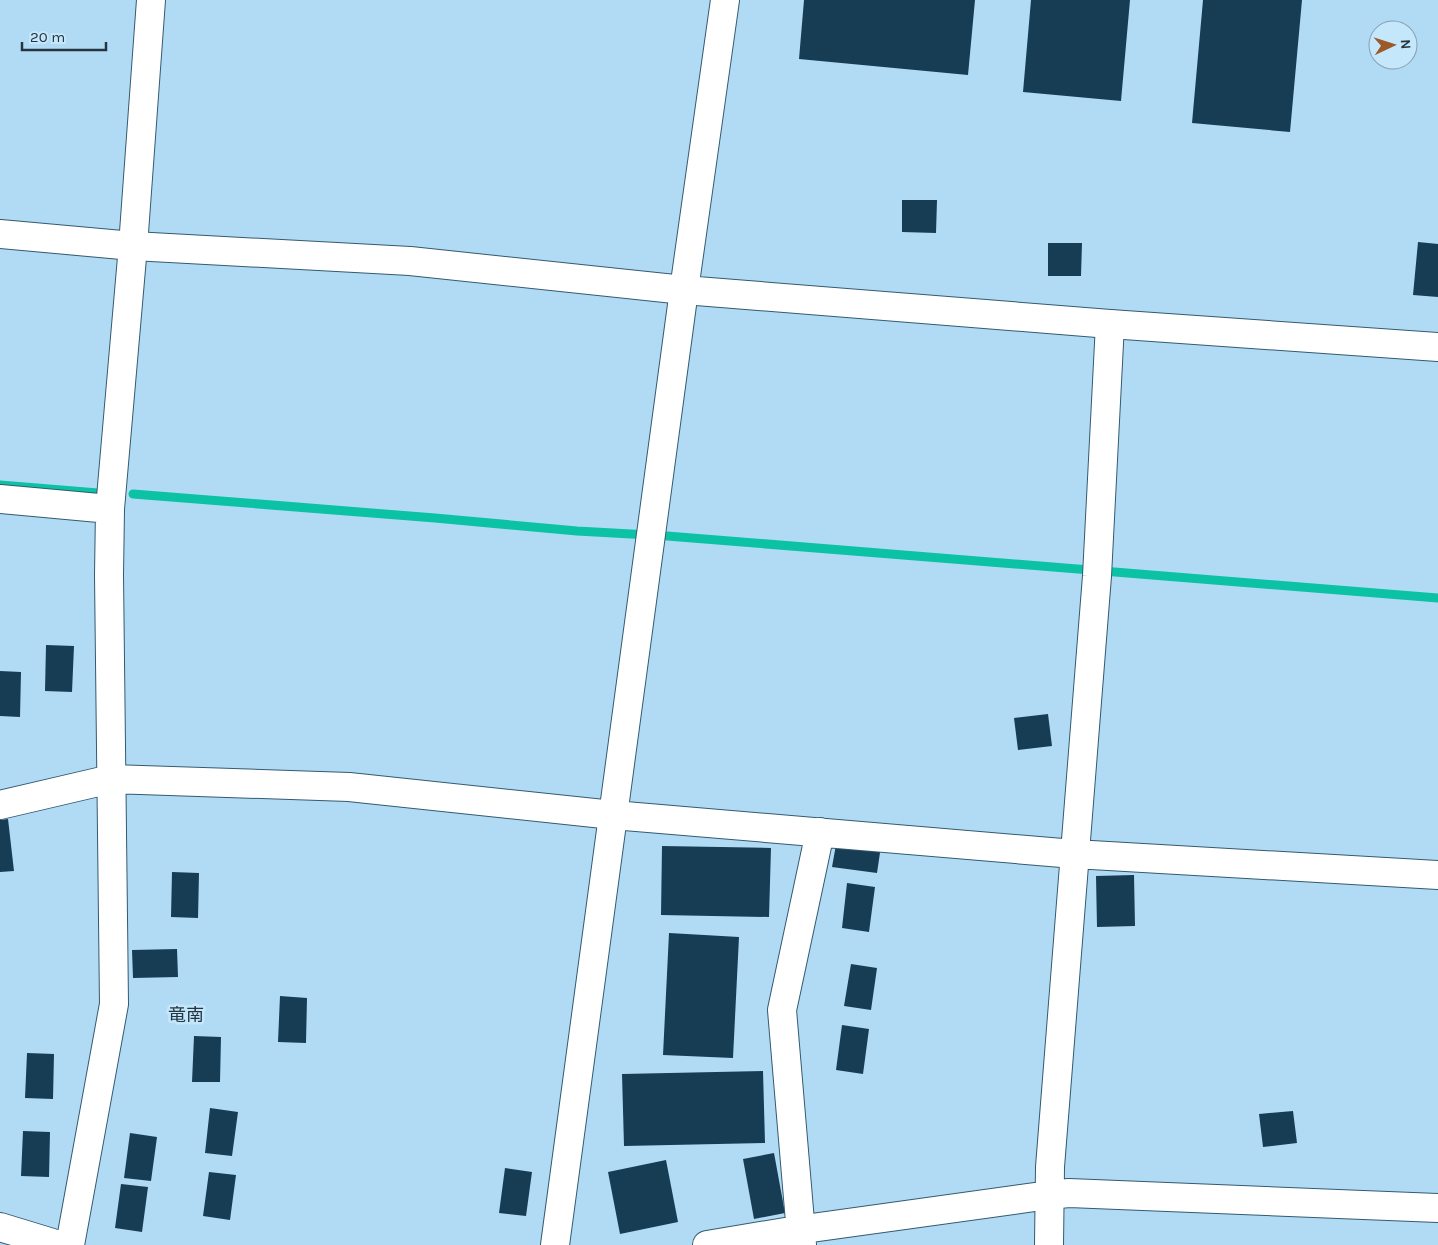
<svg xmlns="http://www.w3.org/2000/svg" width="1438" height="1245" font-family="Karla,'Noto Sans JP',sans-serif">
  <style>
    .lines { fill: none; stroke-linecap: round; stroke-linejoin: round }
    .stream { stroke: #0bc3a4; stroke-width: 9 }
    .building { fill: #163d53 }
    .street-casing { stroke: #335a70; stroke-width: 30 }
    .secondary-casing { stroke: #335a70; stroke-width: 30 }
    .street { stroke: #fff; stroke-width: 28 }
    .secondary { stroke: #fff; stroke-width: 28 }
    .labels { text-anchor: middle; dominant-baseline: central; stroke-width: 5; stroke-linejoin: round; paint-order: stroke }
    .neighbourhood-label { font-size: 18px; fill: #243540; stroke: #c5e7fc }
  </style>
  <rect width="100%" height="100%" fill="#b1dbf5"/>
  <g class="lines">
    <!-- stream -->
    <path class="stream" d="M0 485 98 493
      M133 494 435 518 577 531 667 536 1438 598"/>
  </g>
  <!-- building -->
  <path class="building" d="M804 0H975L968 75 799 59Z
    M1031 0H1130L1121 101 1023 92Z
    M1203 0H1302L1290 132 1192 123Z
    M902 200H937L936 233 902 232Z
    M1418 242 1438 244V297L1413 295Z
    M1048 243H1082L1081 276H1048Z
    M46 645 74 646 72 692 45 691Z
    M0 671 21 672 20 717 0 716Z
    M1048 714 1052 746 1018 750 1014 718Z
    M8 819 14 871 0 872V820Z
    M837 839 881 846 877 873 832 867Z
    M662 846 771 848 769 917 661 915Z
    M172 872 199 873 198 918 171 917Z
    M1134 875 1135 926 1097 927 1096 876Z
    M847 883 875 887 869 932 842 928Z
    M669 933 739 937 733 1058 663 1055Z
    M177 949 178 977 133 978 132 950Z
    M851 964 877 968 871 1010 844 1006Z
    M280 996 307 998 306 1043 278 1042Z
    M842 1025 869 1029 863 1074 836 1070Z
    M194 1036 221 1037 220 1082H192Z
    M27 1053 54 1054 53 1099 25 1098Z
    M763 1071 765 1143 624 1146 622 1074Z
    M210 1108 238 1112 232 1156 205 1153Z
    M1293 1111 1297 1143 1263 1147 1259 1114Z
    M23 1131 50 1132 49 1177 21 1176Z
    M130 1133 157 1137 151 1181 124 1178Z
    M774 1153 785 1213 754 1219 743 1159Z
    M666 1160 678 1222 620 1234 608 1172Z
    M505 1168 532 1172 526 1216 499 1213Z
    M209 1172 236 1175 230 1220 203 1216Z
    M121 1184 148 1187 142 1232 115 1228Z"/>
  <g class="lines">
    <!-- street casing -->
    <g class="street-casing">
      <path id="street" d="M0 499 110 509
        M0 805 111 779 349 787 613 815 1074 854 1438 875
        M0 1227 59 1245
        M70 1245 114 1004 109 575 110 509 133 246 151 0
        M555 1245 684 290
        M707 1245 797 1230 1049 1195 1069 1193 1438 1208
        M802 1245 782 1010 820 832
        M1049 1245 1050 1167 1097 576 1110 324"/>
    </g>
    <!-- secondary casing -->
    <g class="secondary-casing">
      <path id="secondary" d="M0 234 133 246 410 261 684 290 1110 324 1438 347
        M684 290 725 0"/>
    </g>
    <!-- street -->
    <use href="#street" class="street"/>
    <!-- secondary -->
    <use href="#secondary" class="secondary"/>
  </g>
  <g class="labels">
    <!-- neighbourhood labels -->
    <g class="neighbourhood-label">
      <text x="186" y="1015">竜南</text>
    </g>
  </g>
  <!-- north arrow -->
  <g transform="translate(1393 45) rotate(86)"><circle r="24" fill="#c5e7fc" stroke="#85a0b1"/>
  <path d="M0-4L9 19L0 12L-9 19Z" fill="#9c5a26"/>
  <text y="-8" font-size="14" font-weight="bold" text-anchor="middle" fill="#243540">N</text>
  </g>
  <!-- scale -->
  <path d="M22 42v8h84v-8" fill="none" stroke="#243540" stroke-width="2.5"/>
  <text x="30" y="42" font-size="15" fill="#243540" stroke="#c5e7fc" stroke-width="4" paint-order="stroke">20 m</text>
</svg>
